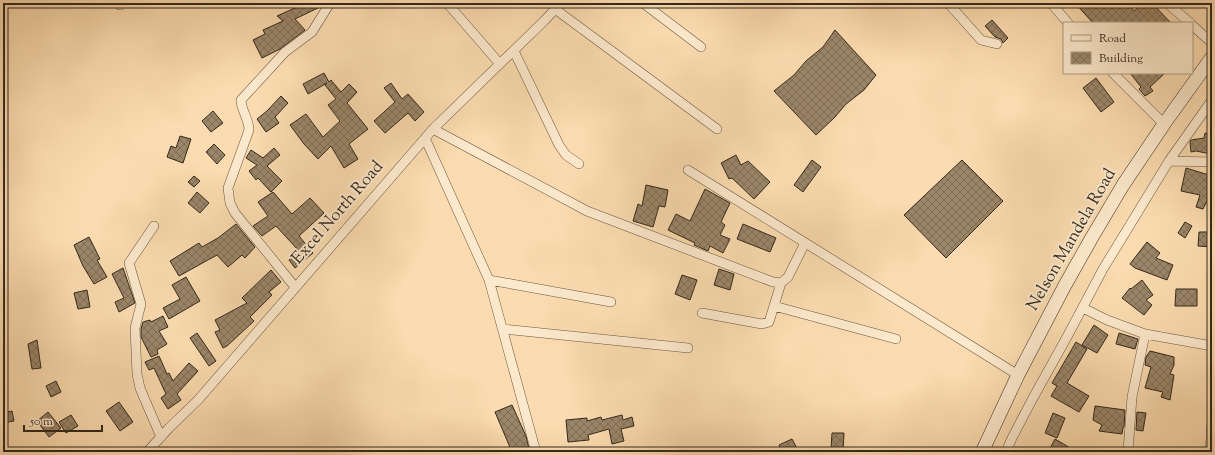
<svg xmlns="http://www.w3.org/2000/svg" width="1215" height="455" font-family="'Sorts Mill Goudy',serif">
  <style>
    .building { fill: url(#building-cross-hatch); stroke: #33291d }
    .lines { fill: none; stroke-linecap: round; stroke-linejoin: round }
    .street-casing { stroke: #655642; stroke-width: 10 }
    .secondary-casing { stroke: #33291d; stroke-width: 14 }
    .street { stroke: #fce8cb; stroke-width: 9 }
    .secondary { stroke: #fce8cb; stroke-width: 13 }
    .labels { text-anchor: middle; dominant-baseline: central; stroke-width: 4; stroke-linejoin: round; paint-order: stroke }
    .street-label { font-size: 17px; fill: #33291d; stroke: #fce8cb }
  </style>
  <defs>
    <pattern id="building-cross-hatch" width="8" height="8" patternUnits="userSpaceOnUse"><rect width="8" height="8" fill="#9b8669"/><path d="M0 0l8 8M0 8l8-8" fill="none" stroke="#7f6e56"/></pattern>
  </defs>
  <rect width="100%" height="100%" fill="#fbdbaf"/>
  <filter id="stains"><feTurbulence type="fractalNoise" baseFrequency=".005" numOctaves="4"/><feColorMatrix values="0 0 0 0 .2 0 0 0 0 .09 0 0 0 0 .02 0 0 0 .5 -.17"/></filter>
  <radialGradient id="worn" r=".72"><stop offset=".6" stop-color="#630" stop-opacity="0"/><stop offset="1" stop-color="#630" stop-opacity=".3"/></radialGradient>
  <!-- building -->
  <path class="building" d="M306 3H323L320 7 295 19 305 30 280 49 262 58 253 40 265 34 263 30 283 21 277 16Z
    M1075 3H1128L1134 11 1143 3H1152L1171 23H1093Z
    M992 20 1008 38 1003 43 1001 39 995 37 985 26Z
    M835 30 876 75 864 90 846 104 835 117 816 135 774 91 794 75 806 61 823 47Z
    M324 73 329 82 331 80 341 92 349 84 357 92 347 103 368 129 349 144 358 159 344 168 331 146 318 159 304 144 290 125 306 114 323 137 340 121 328 105 336 99 325 85 327 83 308 94 303 84Z
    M1130 73H1165L1150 87 1153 91 1145 96 1139 89 1141 87Z
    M1096 78 1114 102 1101 112 1083 88Z
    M391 83 402 99 408 94 424 112 415 121 408 113 385 133 374 121 395 102 384 88Z
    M281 96 288 103 275 117 279 123 266 132 257 119 267 111Z
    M213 111 223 123 211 132 202 121Z
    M1205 133 1212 135 1211 154 1196 151 1191 152 1190 142 1191 140 1204 138Z
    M180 136 191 139 183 163 167 157 171 146 176 148Z
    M214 144 225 155 217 164 206 152Z
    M274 148 280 155 267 166 282 181 271 192 258 178 256 180 249 171 257 165 246 158 251 150 263 158Z
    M736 155 741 165 748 161 770 182 754 199 732 178 729 179 721 163Z
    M812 160 821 167 803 192 794 185Z
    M962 160 1003 201 946 258 904 215Z
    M1186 168 1212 176 1207 194 1210 195 1203 209 1196 207 1200 195 1181 191Z
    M194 176 200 181 194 187 188 182Z
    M646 185 668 190 665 207 659 206 653 227 633 221 638 204 642 206Z
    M705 189 730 203 721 222 725 225 720 235 730 239 723 253 710 246 708 251 694 245 695 243 668 230 676 214 690 221Z
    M197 192 209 203 200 213 188 203Z
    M273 192 292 214 310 198 324 213 299 236 313 253 295 268 289 260 299 251 276 226 262 236 253 226 268 216 258 202Z
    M1185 222 1192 226 1185 238 1178 233Z
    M236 224 255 247 245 258 242 255 228 267 217 255 179 276 170 261 199 243 202 247 218 238Z
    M743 224 776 238 770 252 737 239Z
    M1199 232H1212V247L1198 246Z
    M89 237 100 259 97 260 107 277 94 284 83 266 74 245Z
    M1147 242 1160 253 1156 258 1173 265 1167 280 1135 268 1130 264Z
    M123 268 135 303 119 312 115 302 124 298 112 274Z
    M719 269 734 274 730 290 714 285Z
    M271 270 281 282 269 292 272 295 250 317 254 321 227 346 223 348 215 332 220 330 215 320 247 303 242 298Z
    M682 275 697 280 690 300 675 294Z
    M186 277 200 301 169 319 163 308 180 299 172 285Z
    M1142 280 1153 295 1146 300 1152 305 1144 315 1122 298 1130 288 1131 289Z
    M1176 289H1197V306H1175Z
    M87 290 90 307 78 309 74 293Z
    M163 316 168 327 159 331 167 344 157 350 158 354 151 357 141 337V329L143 322 150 320 151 322Z
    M1094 325 1108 335 1097 353 1082 345Z
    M197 333 216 361 209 366 190 338Z
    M1119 333 1138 339 1135 349 1116 344Z
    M37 340 41 368 32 369 28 344Z
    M1076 342 1087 349 1067 383 1089 396 1079 412 1051 396 1057 386 1052 383Z
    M1150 351 1174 357V365L1170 374 1174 375 1170 400 1161 397 1163 392 1145 388 1151 367 1145 365 1146 357Z
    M159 356 167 374 169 373 173 381 189 363 198 371 177 394 181 400 168 409 161 398 166 394 154 368 149 370 145 362Z
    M56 381 61 392 51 397 46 386Z
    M119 402 133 422 120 431 106 411Z
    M512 405 526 436 529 449 521 452H512L495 412Z
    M1095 406 1125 410 1124 427H1123L1122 434 1099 431 1102 425 1093 420Z
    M12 411 14 421 3 423V413Z
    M48 412 61 428 49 437 37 421Z
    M1137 412 1146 413 1143 431 1136 430Z
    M1053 413 1065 418 1057 438 1045 433Z
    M71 415 78 426 66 433 59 422Z
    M622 415 623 420 632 417 634 426 621 429 624 441 612 444 609 429 588 435 589 440 568 442 566 420 587 418V421L601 417 602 420Z
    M832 433H844L843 450 831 449Z
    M792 439 799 452H782L779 445Z
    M1055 439 1077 452H1048Z"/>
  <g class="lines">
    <!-- street casing -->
    <g class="street-casing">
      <path id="street" d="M117 3 120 5
        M447 3 500 64
        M643 3 701 47
        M948 3 981 40 997 44
        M1051 3 1068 23
        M1167 3 1190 23
        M555 9 717 129
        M1192 25 1212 43
        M514 51 559 145 566 155 579 164
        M1113 73 1164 124
        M433 129 587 211 773 282 781 283 788 277 805 243
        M425 138 489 280 536 452
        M3 157V158
        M1169 161 1212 162
        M688 170 1018 375
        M154 226 129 263 141 304 135 328 137 374 140 388 145 400 161 437
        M489 280 611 302
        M295 287 235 213 230 203 228 188 249 130C249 119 241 110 241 100L285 52 312 32 330 3
        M774 306 896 339
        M1083 308 1107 320 1145 334 1212 346
        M702 313 762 324 769 322 781 283
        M503 329 688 348
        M147 452 169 428 198 400 433 129 544 21 561 3
        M1006 452 1012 438 1033 398 1068 335 1103 269 1169 161 1212 100
        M1128 452 1132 397 1145 334
        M1210 452 1212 423"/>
    </g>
    <!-- secondary casing -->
    <g class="secondary-casing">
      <path id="secondary" d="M982 452 1018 375 1064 287 1091 239 1123 185 1164 124 1212 57"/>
    </g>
    <!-- street -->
    <use href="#street" class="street"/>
    <!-- secondary -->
    <use href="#secondary" class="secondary"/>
  </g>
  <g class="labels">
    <!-- street labels -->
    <g class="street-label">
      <text transform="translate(338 213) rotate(-49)">Excel North Road</text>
      <text transform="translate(1072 240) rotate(-60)">Nelson Mandela Road</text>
    </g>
  </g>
  <!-- margin -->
  <rect width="1215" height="455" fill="none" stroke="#fbdbaf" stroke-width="16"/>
  <rect x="4" y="4" width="1207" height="447" fill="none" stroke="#33291d" stroke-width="2"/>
  <rect x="8" y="8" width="1199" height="439" fill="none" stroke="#33291d"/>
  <!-- legend -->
  <rect x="1063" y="22" width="130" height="52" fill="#fce8cb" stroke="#ac9c85"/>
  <rect x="1071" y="35" width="20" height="6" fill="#fce8cb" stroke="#ac9c85"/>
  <text x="1099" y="42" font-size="12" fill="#33291d">Road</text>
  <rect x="1071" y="52" width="20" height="12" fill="url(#building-cross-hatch)" stroke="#ac9c85"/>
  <text x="1099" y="62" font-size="12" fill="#33291d">Building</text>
  <!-- scale -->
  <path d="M24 425v6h78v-6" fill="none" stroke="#33291d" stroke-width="2"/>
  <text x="30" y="425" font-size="12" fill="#33291d" stroke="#fce8cb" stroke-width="3" paint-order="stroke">50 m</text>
  <rect width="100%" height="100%" filter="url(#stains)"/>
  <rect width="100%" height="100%" fill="url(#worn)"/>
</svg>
